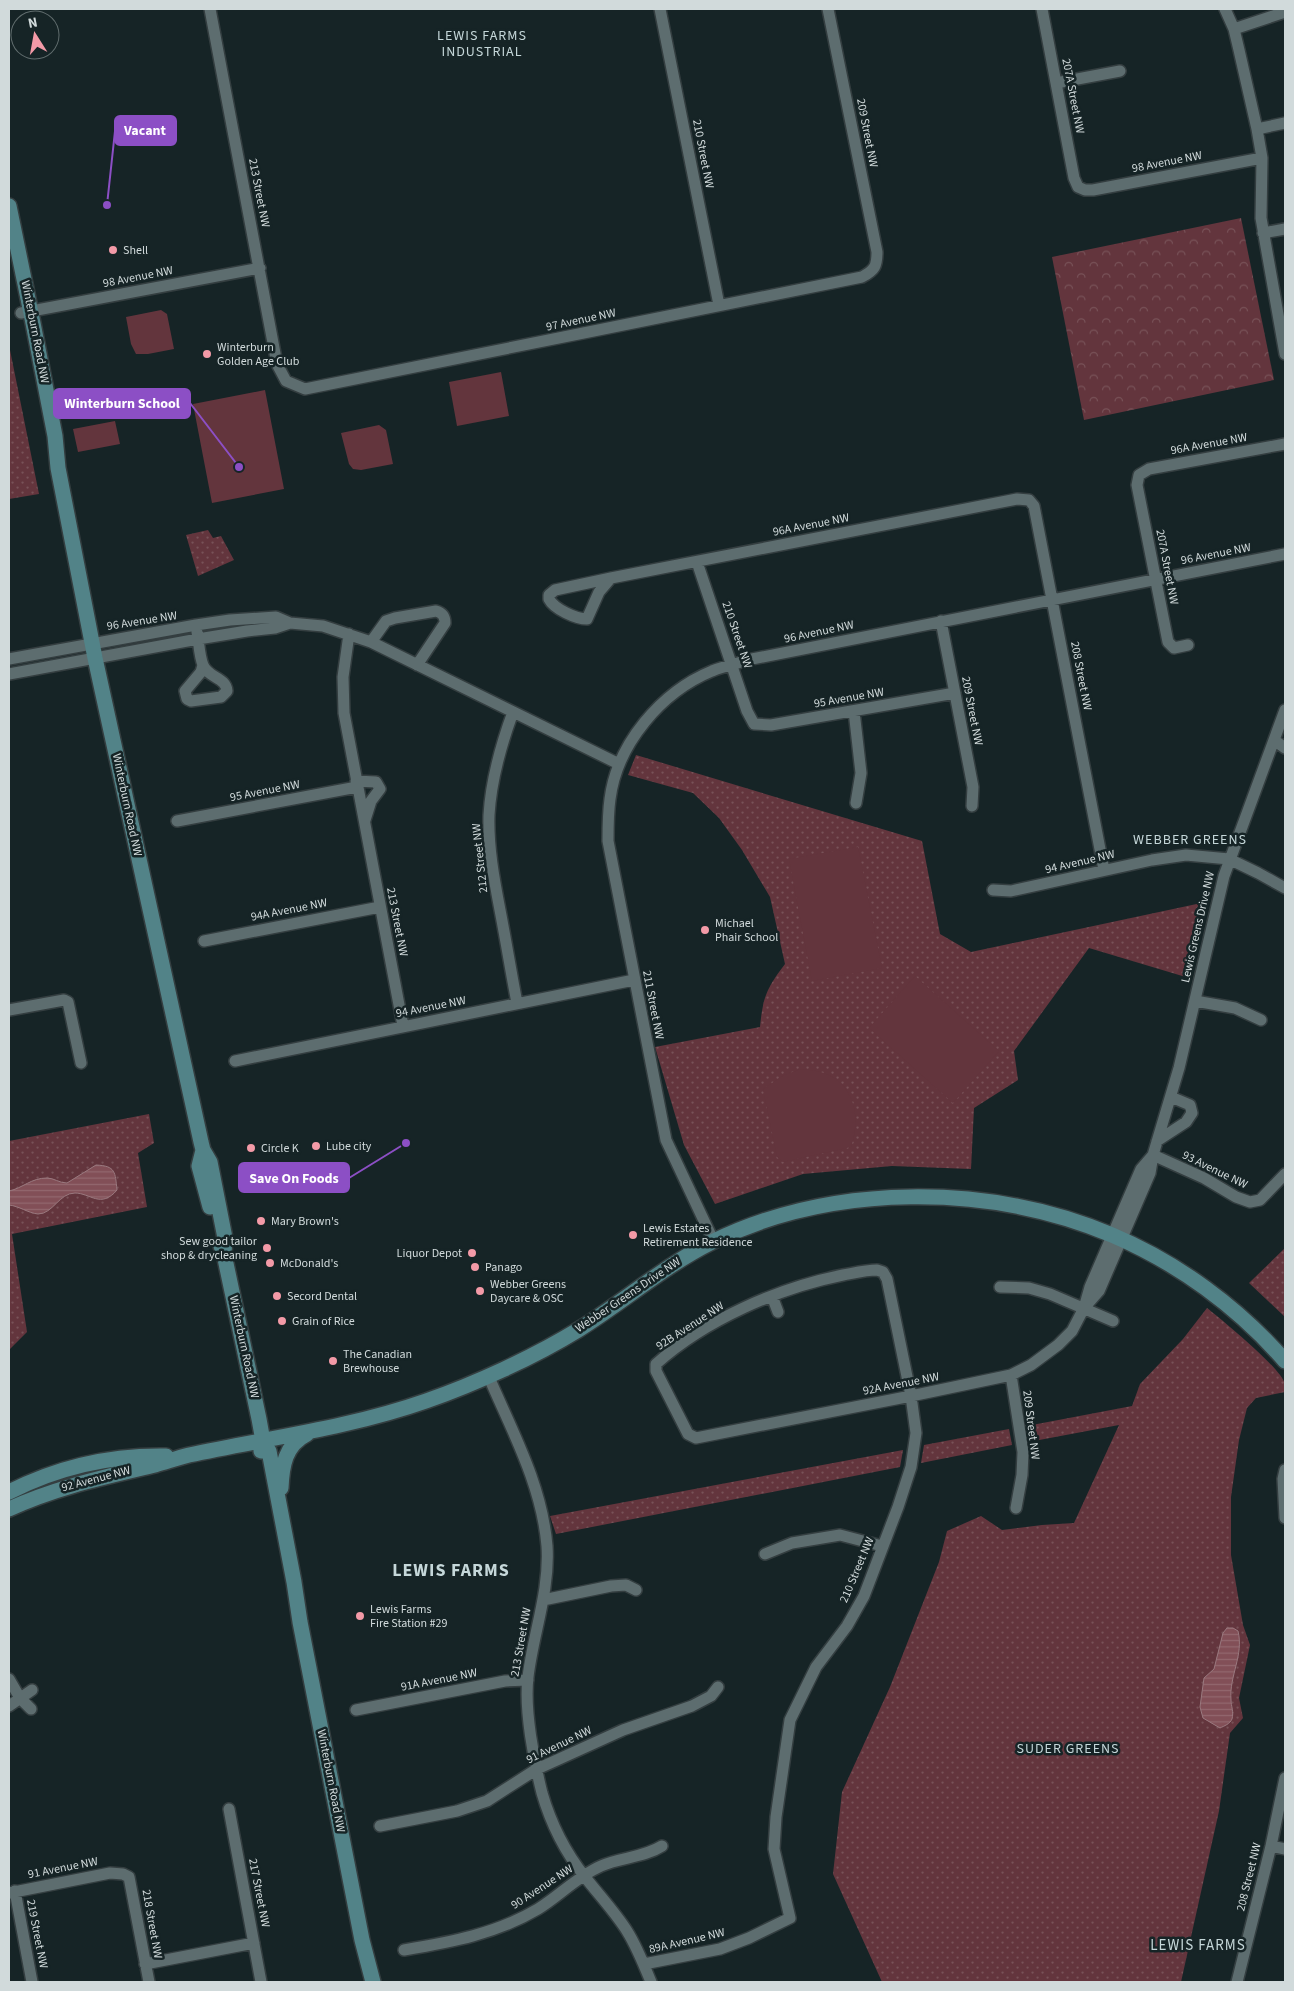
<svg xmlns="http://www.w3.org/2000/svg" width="1294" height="1991" font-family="'Source Sans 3',sans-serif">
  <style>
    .grass { fill: url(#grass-dots) }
    .forest { fill: url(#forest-crowns) }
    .garden { fill: #63353d }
    .water { fill: url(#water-rules); stroke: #9a797f }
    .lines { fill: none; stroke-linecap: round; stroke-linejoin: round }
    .minor-casing { stroke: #343e40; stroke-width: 14 }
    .major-casing { stroke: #343e40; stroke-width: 18 }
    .minor { stroke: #5d6d6f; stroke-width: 11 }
    .major { stroke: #528388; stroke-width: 15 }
    .poi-dot { fill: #f39aa7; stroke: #162426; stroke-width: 2 }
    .labels { text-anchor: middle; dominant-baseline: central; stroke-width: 5; stroke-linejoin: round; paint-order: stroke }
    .street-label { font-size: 12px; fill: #d1dadb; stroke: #162426 }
    .poi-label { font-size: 12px; fill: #d1dadb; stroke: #162426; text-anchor: start }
    .neighbourhood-label { font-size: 14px; letter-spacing: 1px; fill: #c5d7d9; stroke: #162426 }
    .quarter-label { font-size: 15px; letter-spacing: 1px; fill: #c5d7d9; stroke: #162426 }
    .district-label { font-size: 18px; font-weight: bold; letter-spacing: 1px; fill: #c5d7d9; stroke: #162426 }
    .leader { fill: none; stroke: #8c4fc5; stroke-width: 2 }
    .callout-dot { fill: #8c4fc5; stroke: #162426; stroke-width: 2 }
    .callout { fill: #8c4fc5; stroke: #8c4fc5; stroke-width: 2 }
    .callout-label { font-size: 14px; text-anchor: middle; font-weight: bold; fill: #fff }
  </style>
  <defs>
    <pattern id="grass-dots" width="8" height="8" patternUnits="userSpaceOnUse" patternTransform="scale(1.25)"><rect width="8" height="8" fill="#63353d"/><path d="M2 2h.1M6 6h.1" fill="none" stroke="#785258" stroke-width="1.8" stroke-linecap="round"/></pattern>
    <pattern id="forest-crowns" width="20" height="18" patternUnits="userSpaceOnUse" patternTransform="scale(1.25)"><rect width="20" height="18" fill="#63353d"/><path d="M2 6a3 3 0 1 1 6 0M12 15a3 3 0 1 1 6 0" fill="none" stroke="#785258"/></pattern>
    <pattern id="water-rules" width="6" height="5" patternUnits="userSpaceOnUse" patternTransform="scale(1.25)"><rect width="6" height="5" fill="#824f57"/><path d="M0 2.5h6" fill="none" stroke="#93686f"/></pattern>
  </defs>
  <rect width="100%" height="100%" fill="#162426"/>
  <!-- grass -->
  <path class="grass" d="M9 345 39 494 9 499Z
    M208 530 213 538 221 536 234 560 198 576 186 535Z
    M636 755 922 841 940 934 971 952 1206 902 1189 978 1089 948 1014 1051 1018 1080 974 1108 971 1169 892 1166 803 1174 715 1204 684 1145 655 1047 760 1027C763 996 767 988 785 964L770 897 742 850 719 818 693 793 628 775Z
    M149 1114 154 1143 138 1153 147 1207 12 1234 27 1332 9 1350V1141Z
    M1285 1248V1317L1249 1283Z
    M1207 1308C1222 1320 1281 1368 1285 1384 1286 1387 1285 1389 1285 1392L1256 1398 1247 1408 1239 1440 1231 1497V1555L1243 1625 1250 1645 1239 1698 1243 1718 1230 1733 1219 1811 1181 1982H882L833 1874 842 1792 890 1687 939 1562 947 1531 981 1516 1002 1530 1042 1525 1074 1523 1119 1425 1034 1441 1032 1425 1132 1406 1140 1384 1183 1339Z
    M1009 1429 1012 1445 921 1463 924 1445Z
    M903 1450 900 1467 556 1534 550 1516Z"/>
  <!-- forest -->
  <path class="forest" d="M1241 218 1274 380 1084 420 1052 257Z"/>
  <!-- garden -->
  <path class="garden" d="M161 310 167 314 174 349 148 354H136L131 344 126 317Z
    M501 372 509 416 457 426 449 382Z
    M265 390 284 489 212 503 193 404Z
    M115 421 120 444 78 452 73 429Z
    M379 425 386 430 393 464 361 470 353 469 349 464 341 433Z
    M858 847 882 968 812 981 789 859Z
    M915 976 999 1051 953 1103 869 1028Z
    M798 1070C846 1067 865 1106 851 1147L783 1162 777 1157 763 1089 784 1075Z"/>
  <!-- water -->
  <path class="water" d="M96 1165C116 1166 115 1172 117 1190 101 1209 90 1193 75 1193 59 1193 53 1214 38 1214 28 1213 19 1206 9 1205V1191C23 1188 31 1178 47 1178 54 1178 59 1183 67 1183Z
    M1227 1628H1233L1238 1631C1244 1655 1229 1676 1231 1700 1231 1706 1234 1712 1232 1719 1230 1724 1224 1726 1220 1728L1203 1718 1200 1707 1204 1678 1214 1669 1223 1633Z"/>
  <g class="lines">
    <!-- minor casing -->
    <g class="minor-casing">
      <path id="minor" d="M210 9 277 364 286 381 305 389C491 353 676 313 862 277 875 270 877 266 877 252L828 9
        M660 9 719 305
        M1042 9 1074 178 1078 187 1085 190H1093L1262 158
        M1225 9 1234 29 1239 50 1257 129 1262 158 1261 218 1285 354
        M1234 29 1285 12
        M1056 83 1120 71
        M1257 129 1285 123
        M1263 233 1285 229
        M21 313 260 268
        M697 562 747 711 754 724 771 725 955 693
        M611 578 599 592 587 619C576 619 554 609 549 599V595L555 590 611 578 1017 499 1029 500 1034 506 1104 870
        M941 621 973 787 972 806
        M197 632C199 642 199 655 203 665 208 678 226 677 227 691L221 697 191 701 187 699 185 691 201 672 203 665
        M349 634 343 677 344 713 403 1026
        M371 642 386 621 395 618 436 611C443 613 445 617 445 623L417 665
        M1188 645 1174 648 1168 642 1137 485 1139 475 1149 469 1285 444
        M9 659 196 625 230 620 276 617 290 623 323 626 371 642 619 764
        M9 674 198 639 247 631 275 628 290 623
        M854 711 861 773 856 803
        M513 712C501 745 491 779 489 815 488 847 494 879 500 910 506 941 511 972 517 1003
        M1274 740 1285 748
        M356 781 376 782 380 789 371 801 365 820
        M177 821 357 787
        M993 890 1011 891 1152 860 1186 855 1229 859 1258 873 1285 888
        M204 941 380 907
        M1195 1001 1235 1008 1261 1020
        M9 1010 64 1000 68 1002 81 1063
        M235 1061 634 980
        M1157 1141 1186 1122 1192 1113 1190 1105 1171 1097
        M1153 1155 1204 1178 1236 1197 1250 1202 1260 1200 1285 1174
        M714 1242 666 1140 608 841C608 827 608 813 610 799 617 744 661 692 712 671 725 666 739 663 752 659L1285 554
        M1000 1287 1029 1288 1050 1294 1113 1321
        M772 1296 778 1312
        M1085 1307 1099 1291 1150 1173 1153 1155 1179 1068 1224 876 1285 710
        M488 1375C512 1431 542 1485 547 1546 550 1591 533 1634 528 1677 524 1710 534 1761 542 1793 551 1824 565 1852 585 1877 599 1895 615 1912 627 1931 637 1947 644 1965 651 1982
        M1011 1375 1023 1452 1022 1475 1016 1508
        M1285 1470 1283 1479 1285 1518
        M765 1554 792 1543 840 1535 882 1546
        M543 1600 611 1586 626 1585 636 1590
        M9 1679 20 1698 31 1709
        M9 1706 32 1690
        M356 1710 505 1681 528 1680
        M229 1809 261 1982
        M380 1826 457 1811 487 1801 537 1769 623 1730 692 1706 711 1696 718 1687
        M1271 1846 1285 1849
        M15 1891 32 1982
        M9 1893 110 1873 123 1874 129 1877 149 1982
        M404 1950C451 1942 496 1934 538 1909 559 1896 578 1876 601 1866 621 1857 643 1858 662 1846
        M145 1964 254 1943
        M644 1964 720 1949 749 1938 790 1918 774 1849 776 1817 790 1720 816 1667 847 1626 864 1596 898 1507 911 1467 916 1433 911 1396 887 1279 883 1272 877 1270C866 1270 854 1273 843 1275 778 1288 705 1320 656 1364V1371L688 1434 696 1438 911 1396 1011 1375 1031 1365 1058 1345 1072 1331 1084 1308 1090 1287 1141 1169 1153 1155
        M1237 1982 1271 1846 1285 1778"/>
    </g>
    <!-- major casing -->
    <g class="major-casing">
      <path id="major" d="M9 206 33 323 55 436 58 468 95 658 201 1142 203 1150 210 1162 225 1238 224 1254
        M203 1150 199 1166 210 1207
        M221 1246 224 1254 259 1419 263 1441 261 1451
        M263 1441 269 1451 294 1582 300 1622 362 1940 373 1982
        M281 1488C282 1466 285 1445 307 1434
        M9 1492C58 1467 111 1455 166 1456
        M9 1509C57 1487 105 1477 155 1465 166 1462 177 1458 189 1455 268 1438 349 1428 426 1401 475 1384 534 1357 578 1330 623 1302 664 1266 712 1242 833 1183 988 1183 1112 1235 1178 1263 1238 1307 1285 1361"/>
    </g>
    <!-- minor -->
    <use href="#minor" class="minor"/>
    <!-- major -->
    <use href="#major" class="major"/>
  </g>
  <!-- markers -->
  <g class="poi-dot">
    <circle cx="113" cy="250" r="5"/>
    <circle cx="207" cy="354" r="5"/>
    <circle cx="705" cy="930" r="5"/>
    <circle cx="316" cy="1146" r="5"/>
    <circle cx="251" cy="1148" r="5"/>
    <circle cx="261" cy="1221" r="5"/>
    <circle cx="633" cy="1235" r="5"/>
    <circle cx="267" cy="1248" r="5"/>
    <circle cx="472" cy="1253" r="5"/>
    <circle cx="270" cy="1263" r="5"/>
    <circle cx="475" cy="1267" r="5"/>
    <circle cx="480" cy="1291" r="5"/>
    <circle cx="277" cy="1296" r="5"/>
    <circle cx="282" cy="1321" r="5"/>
    <circle cx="333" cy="1361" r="5"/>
    <circle cx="360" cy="1616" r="5"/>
  </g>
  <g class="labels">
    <!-- street labels -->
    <g class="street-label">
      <text transform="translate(1073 96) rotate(79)">207A Street NW</text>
      <text transform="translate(867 133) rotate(79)">209 Street NW</text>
      <text transform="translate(703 154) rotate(79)">210 Street NW</text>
      <text transform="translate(1167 162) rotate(-11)">98 Avenue NW</text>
      <text transform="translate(259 193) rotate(79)">213 Street NW</text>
      <text transform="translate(138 277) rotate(-11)">98 Avenue NW</text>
      <text transform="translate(581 320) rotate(-12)">97 Avenue NW</text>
      <text transform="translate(35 332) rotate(79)">Winterburn Road NW</text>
      <text transform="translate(1209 444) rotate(-10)">96A Avenue NW</text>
      <text transform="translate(811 525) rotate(-11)">96A Avenue NW</text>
      <text transform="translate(1216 554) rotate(-11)">96 Avenue NW</text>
      <text transform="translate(1167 567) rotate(79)">207A Street NW</text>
      <text transform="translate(142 621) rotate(-9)">96 Avenue NW</text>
      <text transform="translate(819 632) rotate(-12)">96 Avenue NW</text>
      <text transform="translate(737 635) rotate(71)">210 Street NW</text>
      <text transform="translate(1081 676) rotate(79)">208 Street NW</text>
      <text transform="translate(849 698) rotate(-10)">95 Avenue NW</text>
      <text transform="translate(972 711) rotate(79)">209 Street NW</text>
      <text transform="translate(265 791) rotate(-11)">95 Avenue NW</text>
      <text transform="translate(127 805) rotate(78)">Winterburn Road NW</text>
      <text transform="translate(480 858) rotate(-96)">212 Street NW</text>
      <text transform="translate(1080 862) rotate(-13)">94 Avenue NW</text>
      <text transform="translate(289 910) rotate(-11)">94A Avenue NW</text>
      <text transform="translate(397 922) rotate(79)">213 Street NW</text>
      <text transform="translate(1198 927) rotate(-77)">Lewis Greens Drive NW</text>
      <text transform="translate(653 1005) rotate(79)">211 Street NW</text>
      <text transform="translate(431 1007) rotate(-11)">94 Avenue NW</text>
      <text transform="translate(1215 1170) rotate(26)">93 Avenue NW</text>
      <text transform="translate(628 1295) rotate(-34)">Webber Greens Drive NW</text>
      <text transform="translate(690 1326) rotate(-33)">92B Avenue NW</text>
      <text transform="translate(244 1347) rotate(78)">Winterburn Road NW</text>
      <text transform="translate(901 1384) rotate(-11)">92A Avenue NW</text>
      <text transform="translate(1031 1425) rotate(83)">209 Street NW</text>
      <text transform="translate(96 1479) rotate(-15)">92 Avenue NW</text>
      <text transform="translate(857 1570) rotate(-67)">210 Street NW</text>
      <text transform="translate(521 1642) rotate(-80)">213 Street NW</text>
      <text transform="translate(439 1680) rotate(-11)">91A Avenue NW</text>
      <text transform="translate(559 1745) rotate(-26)">91 Avenue NW</text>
      <text transform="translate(331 1781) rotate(79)">Winterburn Road NW</text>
      <text transform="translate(63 1868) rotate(-11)">91 Avenue NW</text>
      <text transform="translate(1249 1877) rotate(-76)">208 Street NW</text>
      <text transform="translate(542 1887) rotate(-33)">90 Avenue NW</text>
      <text transform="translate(259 1893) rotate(79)">217 Street NW</text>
      <text transform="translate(152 1924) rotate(80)">218 Street NW</text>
      <text transform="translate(37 1934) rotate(79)">219 Street NW</text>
      <text transform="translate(687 1941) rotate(-13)">89A Avenue NW</text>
    </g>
    <!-- poi labels -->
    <g class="poi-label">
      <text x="123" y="250">Shell</text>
      <text x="217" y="347">Winterburn<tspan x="217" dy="14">Golden Age Club</tspan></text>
      <text x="715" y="923">Michael<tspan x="715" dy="14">Phair School</tspan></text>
      <text x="326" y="1146">Lube city</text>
      <text x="261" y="1148">Circle K</text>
      <text x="271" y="1221">Mary Brown's</text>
      <text x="643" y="1228">Lewis Estates<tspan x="643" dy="14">Retirement Residence</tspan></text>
      <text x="257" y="1241" text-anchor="end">Sew good tailor<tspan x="257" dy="14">shop &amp; drycleaning</tspan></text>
      <text x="462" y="1253" text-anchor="end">Liquor Depot</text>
      <text x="280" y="1263">McDonald's</text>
      <text x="485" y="1267">Panago</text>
      <text x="490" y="1284">Webber Greens<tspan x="490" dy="14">Daycare &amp; OSC</tspan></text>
      <text x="287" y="1296">Secord Dental</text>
      <text x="292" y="1321">Grain of Rice</text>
      <text x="343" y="1354">The Canadian<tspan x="343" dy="14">Brewhouse</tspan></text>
      <text x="370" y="1609">Lewis Farms<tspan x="370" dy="14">Fire Station #29</tspan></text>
    </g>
    <!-- neighbourhood labels -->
    <g class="neighbourhood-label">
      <text x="482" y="36">LEWIS FARMS<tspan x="482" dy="16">INDUSTRIAL</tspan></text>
      <text x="1190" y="840">WEBBER GREENS</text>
      <text x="1068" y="1749">SUDER GREENS</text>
    </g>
    <!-- quarter labels -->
    <g class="quarter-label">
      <text x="1198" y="1945">LEWIS FARMS</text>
    </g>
    <!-- district labels -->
    <g class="district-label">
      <text x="451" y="1570">LEWIS FARMS</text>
    </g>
  </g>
  <!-- callouts -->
  <path class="leader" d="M107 205L115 131M239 467L190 403M406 1143L349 1178"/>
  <g class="callout-dot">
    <circle cx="107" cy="205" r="5"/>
    <circle cx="239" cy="467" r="5"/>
    <circle cx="406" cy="1143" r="5"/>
  </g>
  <g class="callout">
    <rect x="115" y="116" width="61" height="29" rx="5"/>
    <rect x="54" y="389" width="136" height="29" rx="5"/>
    <rect x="239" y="1163" width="110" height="29" rx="5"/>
  </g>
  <g class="callout-label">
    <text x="145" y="135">Vacant</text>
    <text x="122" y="408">Winterburn School</text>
    <text x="294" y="1183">Save On Foods</text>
  </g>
  <!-- border -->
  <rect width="1294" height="1991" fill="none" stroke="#d1dadb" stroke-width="20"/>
  <!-- north arrow -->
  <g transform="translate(35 35) rotate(349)"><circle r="24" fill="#162426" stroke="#616d6e"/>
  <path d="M0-4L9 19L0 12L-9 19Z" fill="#f39aa7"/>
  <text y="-8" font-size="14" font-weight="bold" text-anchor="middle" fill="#d1dadb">N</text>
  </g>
</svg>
